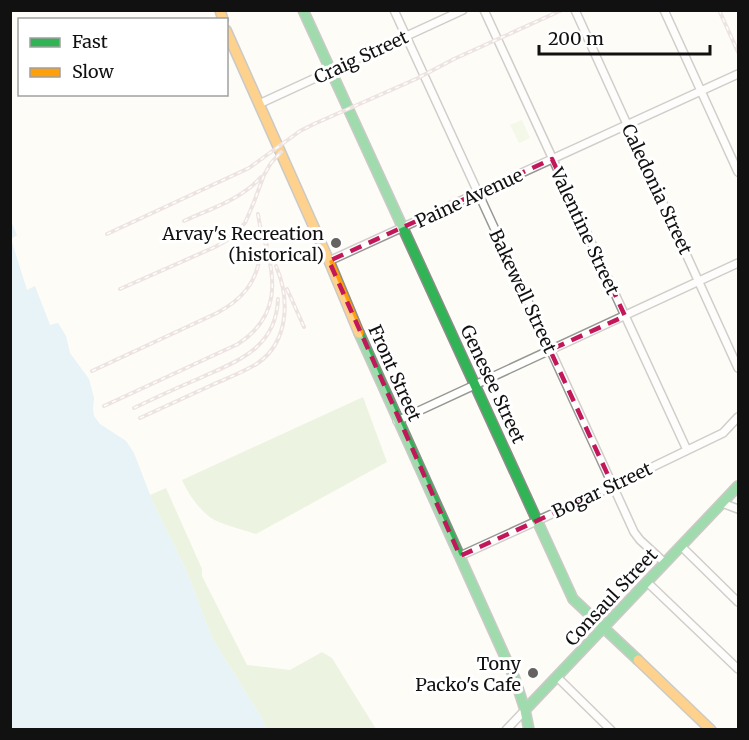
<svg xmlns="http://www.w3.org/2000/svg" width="749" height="740" font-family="Merriweather,serif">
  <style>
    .green { fill: #e7f3d7 }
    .forest { fill: #d8eac5 }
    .water { fill: #cde8f7 }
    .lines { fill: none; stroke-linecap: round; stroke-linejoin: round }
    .street-casing { stroke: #979795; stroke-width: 10 }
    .fast-casing { stroke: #8e8d8b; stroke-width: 12 }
    .slow-casing { stroke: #8e8d8b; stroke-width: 12 }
    .street { stroke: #fffffe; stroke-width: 7 }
    .fast { stroke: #30b455; stroke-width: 9 }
    .slow { stroke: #ff9f0a; stroke-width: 9 }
    .rail-casing { stroke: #d9c6c7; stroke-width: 4 }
    .rail { stroke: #fff; stroke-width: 1.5; stroke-dasharray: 4.5; stroke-linecap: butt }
    .marked { fill: none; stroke: #c2185b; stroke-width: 4.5; stroke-dasharray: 12 8; stroke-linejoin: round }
    .poi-dot { fill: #646362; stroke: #fff; stroke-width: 2 }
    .labels { text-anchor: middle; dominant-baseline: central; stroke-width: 6; stroke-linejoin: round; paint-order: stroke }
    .street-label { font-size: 18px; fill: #111; stroke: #fff }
    .poi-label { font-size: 18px; fill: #111; stroke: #fff; text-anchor: end }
  </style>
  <rect width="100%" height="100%" fill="#fdfcf7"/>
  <!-- green -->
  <path class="green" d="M522 120 530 138 519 143 510 125Z"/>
  <!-- forest -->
  <path class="forest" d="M363 397 387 462 256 534C244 530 220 524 211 518 199 509 188 494 182 480Z
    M166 488 202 569V576L247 665 290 670 322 652 332 658 376 729H267L261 717 212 638 187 572 154 505 150 495Z"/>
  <!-- water -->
  <path class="water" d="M11 221 17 235 11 239 27 290 35 286 50 325 58 323 66 336 70 353 89 379 94 398 93 409 94 416 100 424 126 441 134 453 154 505 187 572 212 638 261 717 267 729H11Z"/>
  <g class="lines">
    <!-- street casing -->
    <g class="street-casing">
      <path id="street" d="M394 10 613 486 634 532 640 540 665 563
        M484 10 687 450
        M575 10 738 368
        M664 10 738 172
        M259 104 463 10
        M329 261 738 74
        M397 421 738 263
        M722 503 738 509
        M681 546 738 602
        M460 556 613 486 723 433 738 417
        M647 582 738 669
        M557 677 611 730
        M506 730 525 710"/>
    </g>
    <!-- fast casing -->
    <g class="fast-casing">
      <path id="fast" d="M303 10 573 599 638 660
        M359 333 515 679 525 710 529 730
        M525 710 738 486"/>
    </g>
    <!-- slow casing -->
    <g class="slow-casing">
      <path id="slow" d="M220 10 223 20
        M226 30 329 261 359 333
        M638 660 711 730"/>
    </g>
    <!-- street -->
    <use href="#street" class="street"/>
    <!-- fast -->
    <use href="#fast" class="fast"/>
    <!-- slow -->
    <use href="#slow" class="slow"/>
    <!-- rail casing -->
    <g class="rail-casing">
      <path id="rail" d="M719 10 738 52
        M258 214 261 232 267 245
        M184 221C210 209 242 199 261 177
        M107 234 249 168 300 131 314 124 416 79 454 59 562 10
        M120 289 215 247 231 238 245 223 254 202 264 175 271 163 281 152
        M287 289 304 327
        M92 371 217 313C241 300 256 284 260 256
        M104 406 238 344C279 317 277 281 264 239
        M134 408C155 398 176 388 198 379 237 361 276 349 278 299
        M140 418C164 407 188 396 212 385 227 378 244 372 258 363 289 341 290 299 276 266"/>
    </g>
    <!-- rail -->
    <use href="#rail" class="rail"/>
  </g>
  <!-- marked area -->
  <path d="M0 0H749V740H0ZM552 159 625 316 550 350 613 486 460 556 329 261Z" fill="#fdfcf7" fill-opacity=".55" fill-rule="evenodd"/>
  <path class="marked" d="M552 159 625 316 550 350 613 486 460 556 329 261Z"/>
  <!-- markers -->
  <g class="poi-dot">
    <circle cx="336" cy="243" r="6"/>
    <circle cx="533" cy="673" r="6"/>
  </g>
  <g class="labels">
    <!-- street labels -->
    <g class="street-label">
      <text transform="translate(361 57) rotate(-25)">Craig Street</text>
      <text transform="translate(657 189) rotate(65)">Caledonia Street</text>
      <text transform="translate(469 198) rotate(-25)">Paine Avenue</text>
      <text transform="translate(585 231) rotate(65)">Valentine Street</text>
      <text transform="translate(523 291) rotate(65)">Bakewell Street</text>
      <text transform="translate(395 373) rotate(66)">Front Street</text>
      <text transform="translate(493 384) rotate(65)">Genesee Street</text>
      <text transform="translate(602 490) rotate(-25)">Bogar Street</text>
      <text transform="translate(611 597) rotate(-47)">Consaul Street</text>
    </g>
    <!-- poi labels -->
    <g class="poi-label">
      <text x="324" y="233">Arvay's Recreation<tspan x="324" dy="21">(historical)</tspan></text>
      <text x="521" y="663">Tony<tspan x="521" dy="21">Packo's Cafe</tspan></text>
    </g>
  </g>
  <!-- border -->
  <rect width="749" height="740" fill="none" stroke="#111111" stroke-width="24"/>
  <!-- legend -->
  <rect x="18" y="18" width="210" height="78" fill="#ffffff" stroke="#a0a0a0" stroke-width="1.5"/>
  <rect x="30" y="38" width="30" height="9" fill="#30b455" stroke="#a0a0a0" stroke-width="1.5"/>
  <text x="72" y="48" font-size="18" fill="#111111">Fast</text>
  <rect x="30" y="68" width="30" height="9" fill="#ff9f0a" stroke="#a0a0a0" stroke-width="1.5"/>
  <text x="72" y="78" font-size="18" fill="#111111">Slow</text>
  <!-- scale -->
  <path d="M539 45v9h171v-9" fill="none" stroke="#111111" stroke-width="3"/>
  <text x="548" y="45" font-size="18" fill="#111111" stroke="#ffffff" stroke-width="4.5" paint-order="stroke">200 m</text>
</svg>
